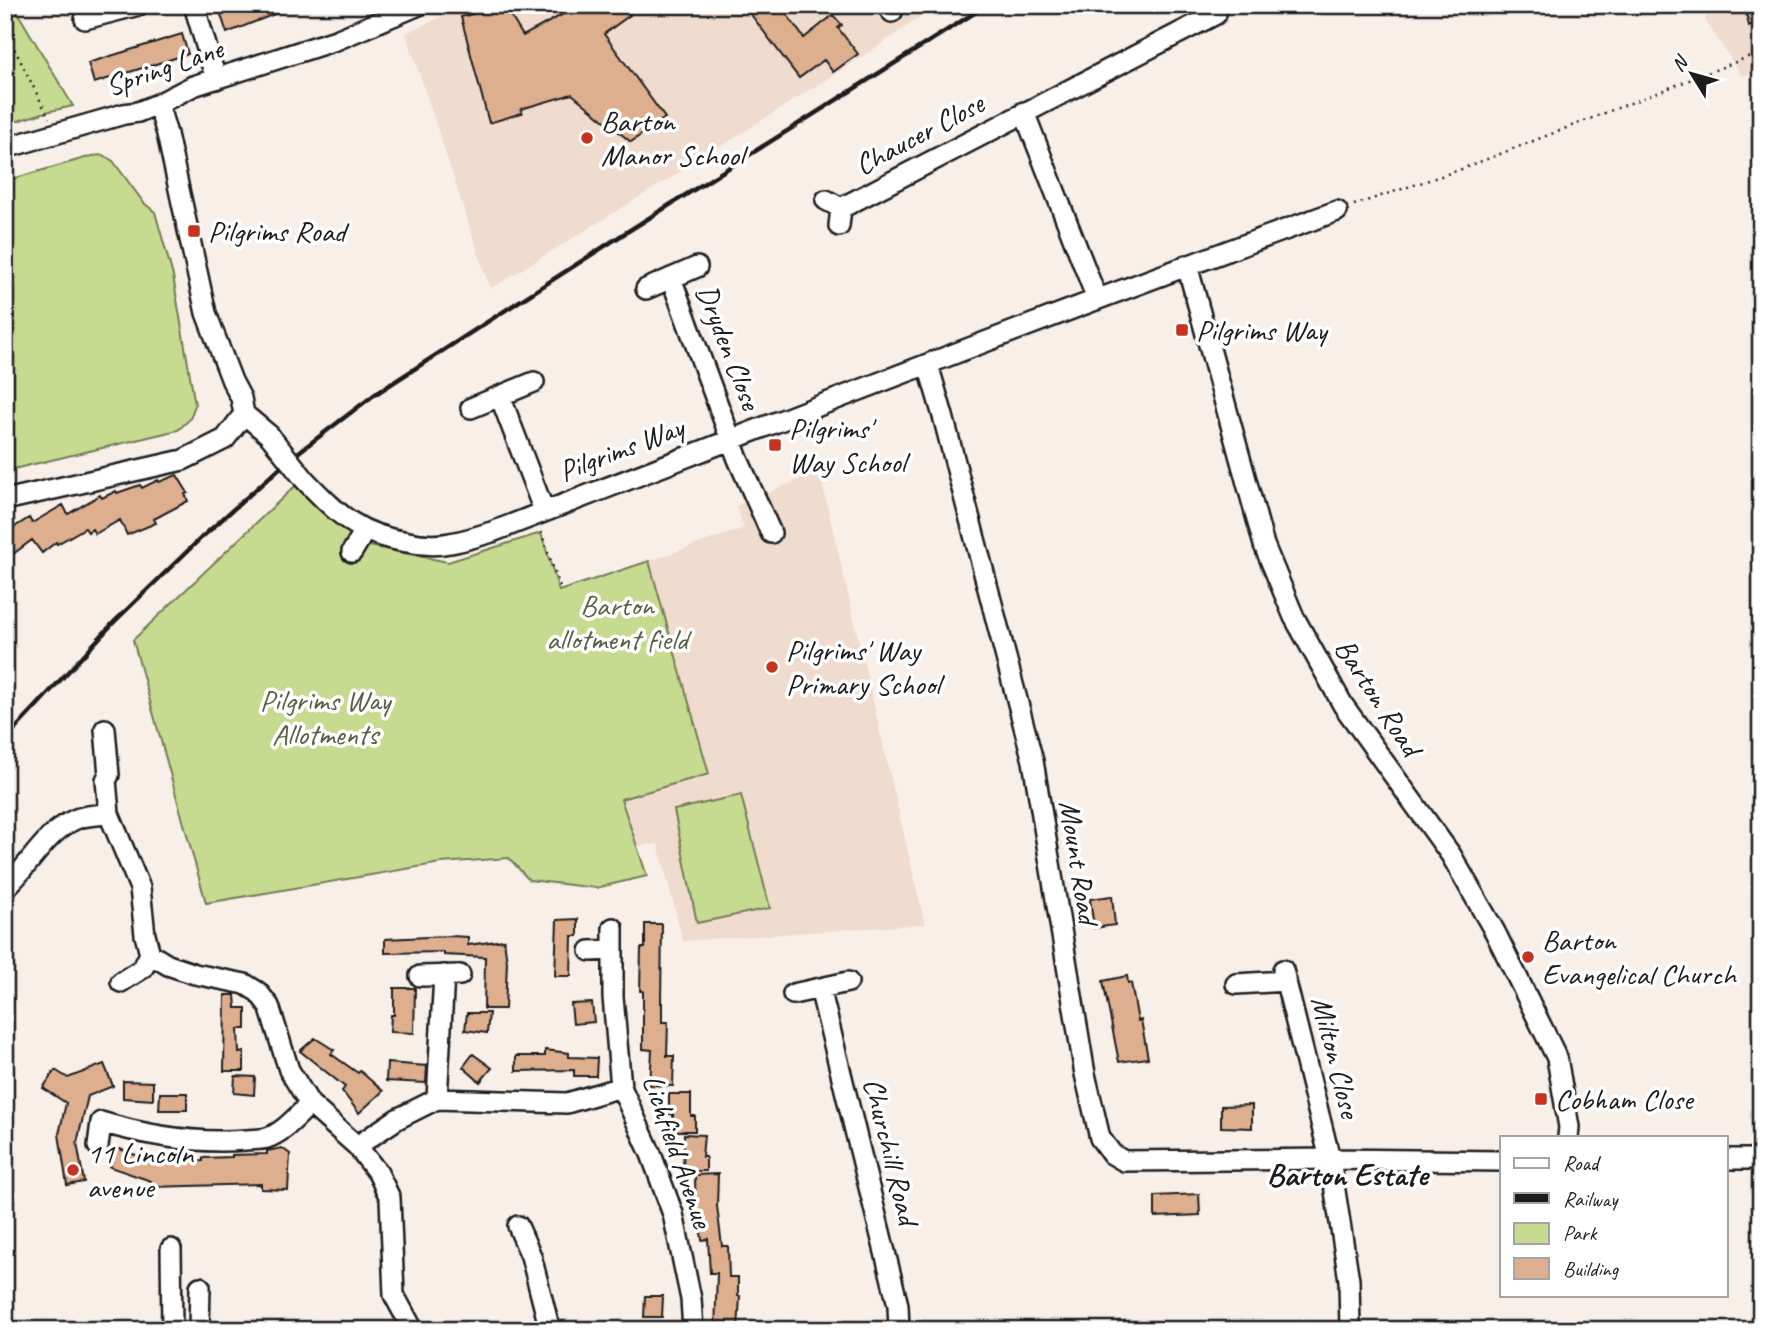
<svg xmlns="http://www.w3.org/2000/svg" width="1766" height="1335" font-family="Caveat,sans-serif">
  <style>
    .built { fill: #f0dcce }
    .green { fill: #c7db90; stroke: #727c56; stroke-width: 2 }
    .building { fill: #deaf8f; stroke: #1c1c1c; stroke-width: 2 }
    .lines { fill: none; stroke-linecap: round; stroke-linejoin: round }
    .minor-casing { stroke: #1c1c1c; stroke-width: 24 }
    .path { stroke: #1c1c1c; stroke-width: 2.5; stroke-dasharray: 2 5; stroke-linecap: butt }
    .minor { stroke: #fff; stroke-width: 19 }
    .rail { stroke: #1c1c1c; stroke-width: 4.5 }
    .minor-bridge-casing { stroke: #1c1c1c; stroke-width: 24; stroke-linecap: butt }
    .minor-bridge { stroke: #fff; stroke-width: 19 }
    .poi-dot { fill: #c8321e; stroke: #fff; stroke-width: 2.5 }
    .labels { text-anchor: middle; dominant-baseline: central; stroke-width: 7; stroke-linejoin: round; paint-order: stroke }
    .street-label { font-size: 30px; fill: #1c1c1c; stroke: #fff }
    .poi-label { font-size: 30px; fill: #1c1c1c; stroke: #fff; text-anchor: start }
    .park-label { font-size: 30px; fill: #585f45; stroke: #fff }
    .neighbourhood-label { font-size: 32px; font-weight: bold; fill: #1c1c1c; stroke: #fff }
  </style>
  <rect width="100%" height="100%" fill="#f8efe9"/>
  <filter id="ink" filterUnits="userSpaceOnUse"><feTurbulence type="fractalNoise" baseFrequency=".0143" numOctaves="2"/><feDisplacementMap in="SourceGraphic" scale="14" xChannelSelector="R" yChannelSelector="G"/><feConvolveMatrix kernelMatrix="1 2 1 2 8 2 1 2 1" color-interpolation-filters="sRGB"/></filter>
  <g filter="url(#ink)">
    <!-- built -->
    <path class="built" d="M467 5H938L874 49 690 166 490 289 406 33Z
      M1710 5H1761V69L1742 76 1705 20Z
      M749 454 766 494 819 470 925 924 683 941 658 844 637 846 621 799 709 773 649 561 744 528 736 506 744 502 727 463Z"/>
    <!-- green -->
    <path class="green" d="M5 5H13L73 106 46 112 5 125Z
      M103 155 113 161 144 203 155 212 173 276 195 405 190 419 178 430 5 471V181L92 156Z
      M295 486 364 545 448 562 541 533 559 591 649 561 709 774 621 799 647 876 596 888 529 880 509 858 441 863 206 903 133 640Z
      M741 795 770 908 697 923 674 810Z"/>
    <!-- building -->
    <path class="building" d="M239 5H292V7L227 33 220 12Z
      M504 5 523 36 580 5H623L630 15 604 34 665 118 631 142 572 94 521 109 522 113 489 123 461 17Z
      M758 5H780L804 38 833 15 842 25 838 28 858 54 833 72 824 60 799 78 749 12Z
      M1744 5H1761V22L1749 26Z
      M182 34 188 54 94 83 88 63Z
      M177 475 188 493 185 494 188 501 154 519 156 523 127 535 120 520 95 534 92 529 88 532 85 528 57 544 56 542 42 553 32 540 5 560V533L29 518 32 523 63 505 68 514 100 495 102 498 116 491 117 493 140 485 142 488 158 480 159 482Z
      M1112 896 1115 925 1094 928 1090 899Z
      M578 919V936H572L571 976H555L557 920Z
      M645 924H662L661 1003H662V1022H668L667 1056H674L673 1086 650 1085 652 1050 643 1049V991H640L641 948H645Z
      M451 936 468 937V945L504 940 507 962 505 1009H484L485 957 444 955V952L385 953V939Z
      M1127 976 1128 983H1131L1138 1021 1141 1020 1148 1058 1119 1062 1103 981Z
      M394 988H415L414 1033 390 1032 391 1015H394Z
      M225 995H235L236 1008H246V1029H238L239 1053 244 1052V1071H224Z
      M592 1003 594 1022 573 1024 571 1004Z
      M467 1013H489L487 1033 465 1030Z
      M315 1038 334 1050 331 1054 358 1073 360 1071 383 1091 359 1113 342 1091 345 1087 300 1051Z
      M545 1050 569 1053V1057L597 1058 596 1076H574V1070L516 1071V1056H545Z
      M473 1054 492 1068 480 1082 463 1067Z
      M387 1063 427 1066 426 1083 386 1081Z
      M104 1064 113 1086 88 1096 77 1143 84 1182 67 1185 59 1134 66 1103 43 1088 55 1070 68 1078Z
      M235 1076 255 1077 254 1095 234 1093Z
      M123 1081 153 1082V1100L123 1098Z
      M160 1093H187V1110H159Z
      M669 1094H691V1116H695V1131H673V1114H669Z
      M1252 1105V1128L1221 1127V1106Z
      M684 1134 704 1135 702 1157H706V1171H683Z
      M117 1148 157 1163 203 1161V1158L232 1157V1155L267 1154V1151L282 1148 290 1154 288 1190 261 1189V1184L151 1187V1181L110 1167Z
      M718 1174 717 1206 722 1246H728L729 1277H738V1296H740L738 1330H715L717 1273H710L708 1239 702 1240 699 1217H696L695 1175Z
      M1199 1194 1200 1215 1155 1217V1196Z
      M645 1296H663L662 1317H644Z"/>
    <g class="lines">
      <!-- minor casing -->
      <g class="minor-casing">
        <path id="minor" d="M194 5 216 79
          M886 5 892 12
          M85 19 139 5
          M158 104 167 134 206 313 232 381 241 398 244 414
          M1024 112 1097 299
          M5 148 124 114 138 112 158 104 193 86 336 40 419 5
          M826 200 841 208 839 226
          M841 208 1216 14
          M1187 265 1264 545 1294 617 1343 705 1451 855 1495 932 1557 1058 1569 1127 1568 1137
          M671 278 738 459 771 533
          M646 289 697 267
          M928 365 943 416 1033 761 1085 1074 1100 1138 1112 1154 1124 1161 1330 1159 1283 970
          M500 396 544 511
          M471 408 534 382
          M244 414 269 435
          M305 480C339 515 358 535 408 542 422 545 435 546 450 543 464 541 478 536 492 532 773 424 1054 313 1337 211
          M5 500 183 460 225 439 244 414
          M352 552 364 532
          M105 729 109 775 106 780 109 814
          M5 888C30 866 45 832 76 819 86 815 99 815 109 814L140 888 145 935 150 954 168 965 195 974 245 984 258 992 269 1006 289 1070 310 1104 357 1146 378 1173 390 1198 394 1295 413 1330
          M613 928V997L621 1087 651 1154 673 1214 691 1299 693 1330
          M590 951 613 950
          M420 976 460 975
          M121 982 143 968 150 954
          M1236 984 1286 981
          M820 988 898 1305 899 1330
          M793 994 848 982
          M437 1099 444 975
          M98 1146 101 1122C148 1136 196 1144 246 1140 252 1139 261 1140 267 1138 284 1132 297 1116 310 1104
          M357 1146 397 1119 437 1099 567 1103 621 1087
          M1726 1159H1761
          M518 1226 531 1256 550 1330
          M171 1249 172 1330
          M199 1330 200 1287
          M1350 1330 1349 1280 1330 1159 1502 1161"/>
      </g>
      <!-- path -->
      <path class="path" d="M737 6 739 5
        M837 14 852 5
        M5 30 49 118
        M1354 205 1459 170 1761 52
        M541 532 561 590"/>
      <!-- minor -->
      <use href="#minor" class="minor"/>
      <!-- rail -->
      <path class="rail" d="M5 740 115 621 201 538 291 458 374 395 622 235 987 5"/>
      <!-- minor-bridge casing -->
      <g class="minor-bridge-casing">
        <path id="minor-bridge" d="M269 435 305 480"/>
      </g>
      <!-- minor-bridge -->
      <use href="#minor-bridge" class="minor-bridge"/>
    </g>
  </g>
  <!-- markers -->
  <g class="poi-dot">
    <circle cx="587" cy="138" r="7"/>
    <rect x="187" y="224" width="14" height="14" rx="3.5"/>
    <rect x="1175" y="323" width="14" height="14" rx="3.5"/>
    <rect x="768" y="438" width="14" height="14" rx="3.5"/>
    <circle cx="772" cy="667" r="7"/>
    <circle cx="1528" cy="957" r="7"/>
    <rect x="1534" y="1092" width="14" height="14" rx="3.5"/>
    <circle cx="73" cy="1170" r="7"/>
  </g>
  <g class="labels">
    <!-- street labels -->
    <g class="street-label">
      <text transform="translate(164 67) rotate(-19)">Spring Lane</text>
      <text transform="translate(919 134) rotate(-28)">Chaucer Close</text>
      <text transform="translate(729 347) rotate(69)">Dryden Close</text>
      <text transform="translate(621 449) rotate(-21)">Pilgrims Way</text>
      <text transform="translate(1378 697) rotate(57)">Barton Road</text>
      <text transform="translate(1079 862) rotate(81)">Mount Road</text>
      <text transform="translate(1336 1057) rotate(76)">Milton Close</text>
      <text transform="translate(678 1151) rotate(71)">Lichfield Avenue</text>
      <text transform="translate(891 1151) rotate(76)">Churchill Road</text>
    </g>
    <!-- poi labels -->
    <g class="poi-label">
      <text x="601" y="121">Barton<tspan x="601" dy="34">Manor School</tspan></text>
      <text x="208" y="231">Pilgrims Road</text>
      <text x="1196" y="330">Pilgrims Way</text>
      <text x="789" y="428">Pilgrims'<tspan x="789" dy="34">Way School</tspan></text>
      <text x="786" y="650">Pilgrims' Way<tspan x="786" dy="34">Primary School</tspan></text>
      <text x="1542" y="940">Barton<tspan x="1542" dy="34">Evangelical Church</tspan></text>
      <text x="1555" y="1099">Cobham Close</text>
      <text x="87" y="1153">11 Lincoln<tspan x="87" dy="34">avenue</tspan></text>
    </g>
    <!-- park labels -->
    <g class="park-label">
      <text x="617" y="605">Barton<tspan x="617" dy="34">allotment field</tspan></text>
      <text x="325" y="700">Pilgrims Way<tspan x="325" dy="34">Allotments</tspan></text>
    </g>
    <!-- neighbourhood labels -->
    <g class="neighbourhood-label">
      <text x="1347" y="1174">Barton Estate</text>
    </g>
  </g>
  <!-- margin -->
  <rect width="1766" height="1335" fill="none" stroke="#fff" stroke-width="28"/>
  <rect x="14" y="14" width="1738" height="1307" fill="none" stroke="#1c1c1c" stroke-width="2.5" filter="url(#ink)"/>
  <!-- legend -->
  <rect x="1500" y="1136" width="228" height="161" fill="#ffffff" stroke="#a4a4a4" stroke-width="2"/>
  <rect x="1514" y="1158" width="35" height="10" fill="#ffffff" stroke="#a4a4a4" stroke-width="2"/>
  <text x="1563" y="1170" font-size="21" fill="#1c1c1c">Road</text>
  <rect x="1514" y="1193" width="35" height="10" fill="#1c1c1c" stroke="#a4a4a4" stroke-width="2"/>
  <text x="1563" y="1206" font-size="21" fill="#1c1c1c">Railway</text>
  <rect x="1514" y="1223" width="35" height="21" fill="#c7db90" stroke="#a4a4a4" stroke-width="2"/>
  <text x="1563" y="1240" font-size="21" fill="#1c1c1c">Park</text>
  <rect x="1514" y="1258" width="35" height="21" fill="#deaf8f" stroke="#a4a4a4" stroke-width="2"/>
  <text x="1563" y="1276" font-size="21" fill="#1c1c1c">Building</text>
  <!-- north arrow -->
  <g transform="translate(1692 74) rotate(307)" stroke="#ffffff" stroke-width="5" paint-order="stroke">
  <path d="M0-5L12 26L0 18L-12 26Z" fill="#1c1c1c"/>
  <text y="-10" font-size="19" font-weight="bold" text-anchor="middle" fill="#1c1c1c">N</text>
  </g>
</svg>
